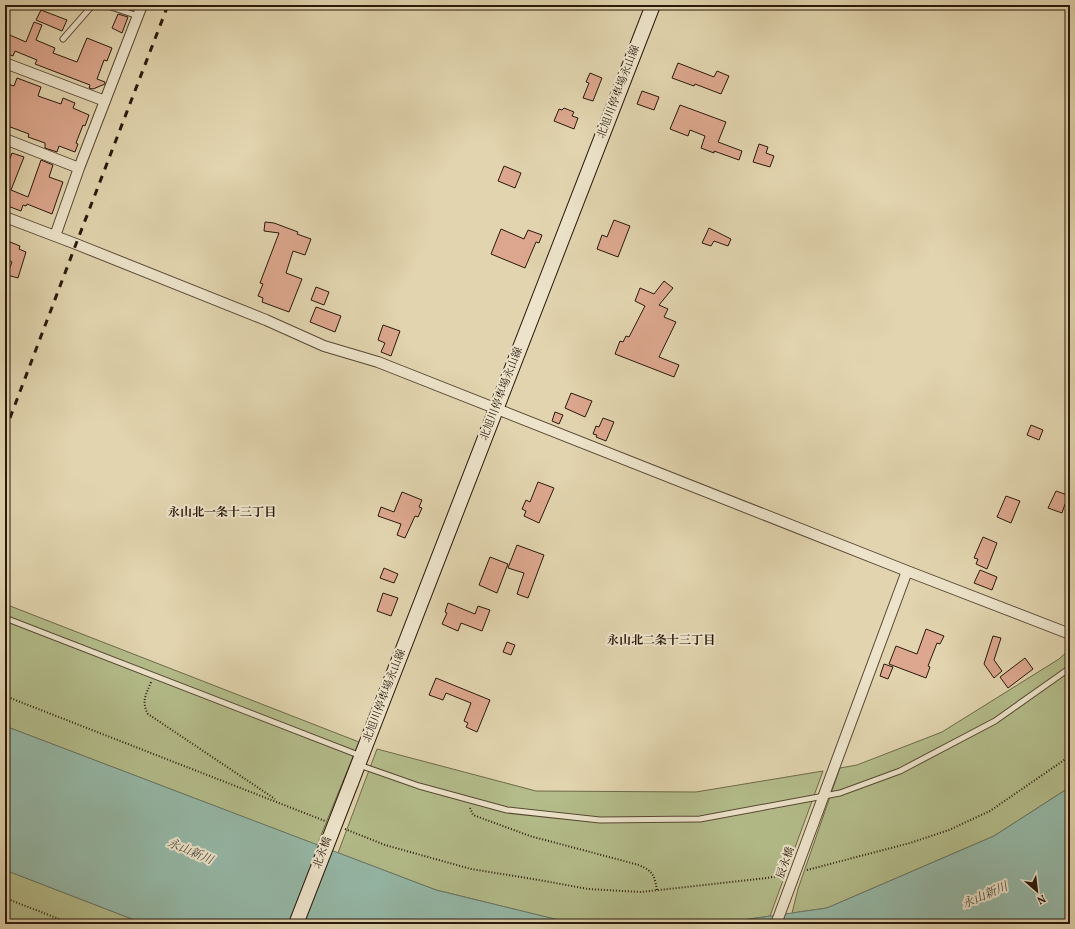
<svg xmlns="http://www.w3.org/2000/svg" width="1075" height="929" font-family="Vollkorn,'Noto Serif JP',serif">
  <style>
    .green { fill: #b3bc8a; stroke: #6e6a4a }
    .water { fill: #95b8a7; stroke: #6a7869 }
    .building { fill: #dca78e; stroke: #2a190b }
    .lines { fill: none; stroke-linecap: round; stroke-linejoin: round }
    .service-casing { stroke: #584834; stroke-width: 7 }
    .minor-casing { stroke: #584834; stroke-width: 12 }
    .secondary-casing { stroke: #2a190b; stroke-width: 16 }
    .path { stroke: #2a190b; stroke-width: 2; stroke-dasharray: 1 2; stroke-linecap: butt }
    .service { stroke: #ece3ca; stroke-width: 5 }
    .minor { stroke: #ece3ca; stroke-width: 10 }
    .secondary { stroke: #ece3ca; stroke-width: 14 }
    .rail { stroke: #2a190b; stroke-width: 3; stroke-dasharray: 7 7; stroke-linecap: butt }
    .minor-bridge-casing { stroke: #584834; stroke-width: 12; stroke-linecap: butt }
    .secondary-bridge-casing { stroke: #2a190b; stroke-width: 16; stroke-linecap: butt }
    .minor-bridge { stroke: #ece3ca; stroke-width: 10 }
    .secondary-bridge { stroke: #ece3ca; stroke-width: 14 }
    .labels { text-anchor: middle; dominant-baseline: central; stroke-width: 4; stroke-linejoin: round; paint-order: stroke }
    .street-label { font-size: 11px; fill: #2a190b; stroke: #ece3ca }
    .neighbourhood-label { font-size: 12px; font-weight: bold; fill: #2a190b; stroke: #ece3ca }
    .water-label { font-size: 12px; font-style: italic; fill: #4a493a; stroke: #ece3ca }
  </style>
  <rect width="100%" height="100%" fill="#e1d4ae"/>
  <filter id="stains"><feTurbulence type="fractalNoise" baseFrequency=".005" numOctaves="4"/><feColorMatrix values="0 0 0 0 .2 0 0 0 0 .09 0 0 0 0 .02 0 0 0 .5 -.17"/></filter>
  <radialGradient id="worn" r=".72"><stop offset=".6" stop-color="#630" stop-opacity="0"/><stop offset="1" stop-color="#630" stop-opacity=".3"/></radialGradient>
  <!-- green -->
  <path class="green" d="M5 604 359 742 317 845 5 726Z
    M1070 649V787L994 836 827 908 792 913 798 889 840 768 857 765 942 732 1059 659Z
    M377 749 536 791 696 792 823 771 770 916 715 924H575L436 890 338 853Z
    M5 870 145 924H5Z"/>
  <!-- water -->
  <path class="water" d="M5 726 436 890 575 924H145L5 870Z
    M1070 787V924H715L827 908 994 836Z"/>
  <!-- building -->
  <path class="building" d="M41 10 67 20 62 31 36 20Z
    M118 14 128 17 122 33 112 28Z
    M34 22 42 25 36 40 55 48 53 53 77 62 87 38 112 48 107 61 104 60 97 79 105 82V84L93 89 89 88 90 85 35 64 37 60 15 51 13 56 5 53V33L26 42Z
    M678 63 714 77 717 71 729 76 721 94 695 84 694 86 672 78Z
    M590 73 602 78 593 101 583 98 589 83 586 82Z
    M17 78 41 87 38 96 61 104 63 98 75 103 73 108 89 115 85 126 83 125 76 143 78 144 75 152 59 146 57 152 45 148V143L28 137 29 134 5 125V83L14 86Z
    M642 91 659 97 654 110 637 104Z
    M680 105 726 122 718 142 742 151 739 160 714 151V153L701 148 705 136 690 130 688 136 670 129Z
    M564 108 574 112 572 116 578 118 574 129 554 121 559 109 562 110Z
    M759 144 768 147 766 153 774 156 770 167 753 162Z
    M12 153 24 157 11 190 28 197 41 160 53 165 49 177 63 182 52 214 27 204 26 206 23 205 21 211 5 205V172Z
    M504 166 521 173 515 188 498 181Z
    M614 220 630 226 618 257 597 249 602 235 607 237Z
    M265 222 274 223 298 232 297 234 311 239 305 255 293 251 286 273 302 279 289 312 262 302 263 298 258 296 263 284 260 283 279 233 264 231Z
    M709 228 731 239 728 246 714 241 711 246 702 243Z
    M501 229 524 239 528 230 542 235 539 243 536 242 525 268 491 254Z
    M10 242 20 246 19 249 26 252 18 278 7 275 12 262 5 259V244L9 246Z
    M664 281 673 288 659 305 668 309 664 317 676 322 659 357 679 365 674 377 615 354 620 341 623 342 626 336 629 337 645 306 635 301 640 288 654 294Z
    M316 287 329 292 324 305 311 300Z
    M316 307 341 316 335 332 310 322Z
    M383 325 400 331 391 356 381 352 385 343 378 340Z
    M571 393 592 401 585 417 565 408Z
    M555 412 563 415 559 424 552 421Z
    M603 418 614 422 606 441 596 437 597 435 593 434 596 426 599 427Z
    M1031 425 1043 430 1039 440 1027 435Z
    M538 482 554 488 539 523 524 516 526 511 522 509 526 500 530 502Z
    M1056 491 1070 496 1068 505 1065 504 1062 513 1048 508Z
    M402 492 422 500 419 507 422 508 418 517 415 516 405 538 397 535 401 524 378 516 381 507 394 512Z
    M1006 496 1020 501 1011 523 997 517Z
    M983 537 997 543 987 569 976 564 978 559 974 558Z
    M517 545 544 555 528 598 517 594 524 573 508 568Z
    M490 557 508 564 497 593 479 585Z
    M384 568 398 574 394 583 380 578Z
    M980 570 997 577 992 590 974 583Z
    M383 593 398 598 391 616 377 611Z
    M448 603 475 614 478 606 490 610 482 631 461 623 458 631 442 624 447 613 445 612Z
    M926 629 944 636 940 644 937 643 928 666 930 667 926 678 889 664 896 646 917 654Z
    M993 636 1001 638 994 660 1002 671 994 678 984 664Z
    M507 642 515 645 511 655 503 652Z
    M1025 658 1033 669 1008 688 1000 677Z
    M884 664 893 667 888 679 880 676Z
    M436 678 490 700 477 732 466 727 468 723 464 721 471 703 446 693 443 700 429 695Z"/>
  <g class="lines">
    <!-- service casing -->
    <g class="service-casing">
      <path id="service" d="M105 5 138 16
        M63 39 91 7 96 5
        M5 618 361 756
        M359 765 419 786 507 810 600 820 700 819 840 793 900 771 995 721 1070 668"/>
    </g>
    <!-- minor casing -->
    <g class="minor-casing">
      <path id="minor" d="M5 63 105 101
        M5 139 79 168
        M5 217 76 244 266 320 324 346 378 362 907 571 1070 634
        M55 236 79 168 142 5
        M818 811 907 571"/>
    </g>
    <!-- secondary casing -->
    <g class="secondary-casing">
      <path id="secondary" d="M351 783 653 5"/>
    </g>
    <!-- path -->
    <path class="path" d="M151 682C146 695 141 701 148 714L275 799
      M5 696 325 821
      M470 808 473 815 530 836 639 865C654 872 654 875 657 890
      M345 829 385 845 471 869 539 880 588 889 641 892 767 878 783 875
      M807 870 910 843 949 830 990 811 1070 756
      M5 898 72 924"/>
    <!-- service -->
    <use href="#service" class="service"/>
    <!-- minor -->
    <use href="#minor" class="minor"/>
    <!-- secondary -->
    <use href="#secondary" class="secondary"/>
    <!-- rail -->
    <path class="rail" d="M5 431 76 244 168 5"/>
    <!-- minor-bridge casing -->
    <g class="minor-bridge-casing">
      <path id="minor-bridge" d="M776 924 818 811"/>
    </g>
    <!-- secondary-bridge casing -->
    <g class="secondary-bridge-casing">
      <path id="secondary-bridge" d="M296 924 351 783"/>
    </g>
    <!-- minor-bridge -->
    <use href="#minor-bridge" class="minor-bridge"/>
    <!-- secondary-bridge -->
    <use href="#secondary-bridge" class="secondary-bridge"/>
  </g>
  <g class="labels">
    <!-- street labels -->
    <g class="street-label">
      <text transform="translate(619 92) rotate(-69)">北旭川停車場永山線</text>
      <text transform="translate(502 394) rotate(-69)">北旭川停車場永山線</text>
      <text transform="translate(385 696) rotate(-69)">北旭川停車場永山線</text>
      <text transform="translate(323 853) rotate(-69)">北永橋</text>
      <text transform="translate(786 863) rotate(-70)">辰永橋</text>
    </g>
    <!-- neighbourhood labels -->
    <g class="neighbourhood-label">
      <text x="222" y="513">永山北一条十三丁目</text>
      <text x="661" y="641">永山北二条十三丁目</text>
    </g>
    <!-- water labels -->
    <g class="water-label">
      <text transform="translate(190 852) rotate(23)">永山新川</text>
      <text transform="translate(985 896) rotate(-23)">永山新川</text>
    </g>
  </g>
  <!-- margin -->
  <rect width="1075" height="929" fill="none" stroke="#e1d4ae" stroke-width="20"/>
  <rect x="6" y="6" width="1063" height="917" fill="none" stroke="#2a190b" stroke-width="2"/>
  <rect x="10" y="10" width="1055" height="909" fill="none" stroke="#2a190b"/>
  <!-- north arrow -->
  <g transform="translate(1037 891) rotate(152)" stroke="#ece3ca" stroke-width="3" paint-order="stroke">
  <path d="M0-3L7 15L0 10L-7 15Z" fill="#2a190b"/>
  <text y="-6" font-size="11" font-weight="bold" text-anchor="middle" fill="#2a190b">N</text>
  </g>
  <rect width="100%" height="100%" filter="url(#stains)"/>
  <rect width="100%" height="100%" fill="url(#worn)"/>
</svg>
